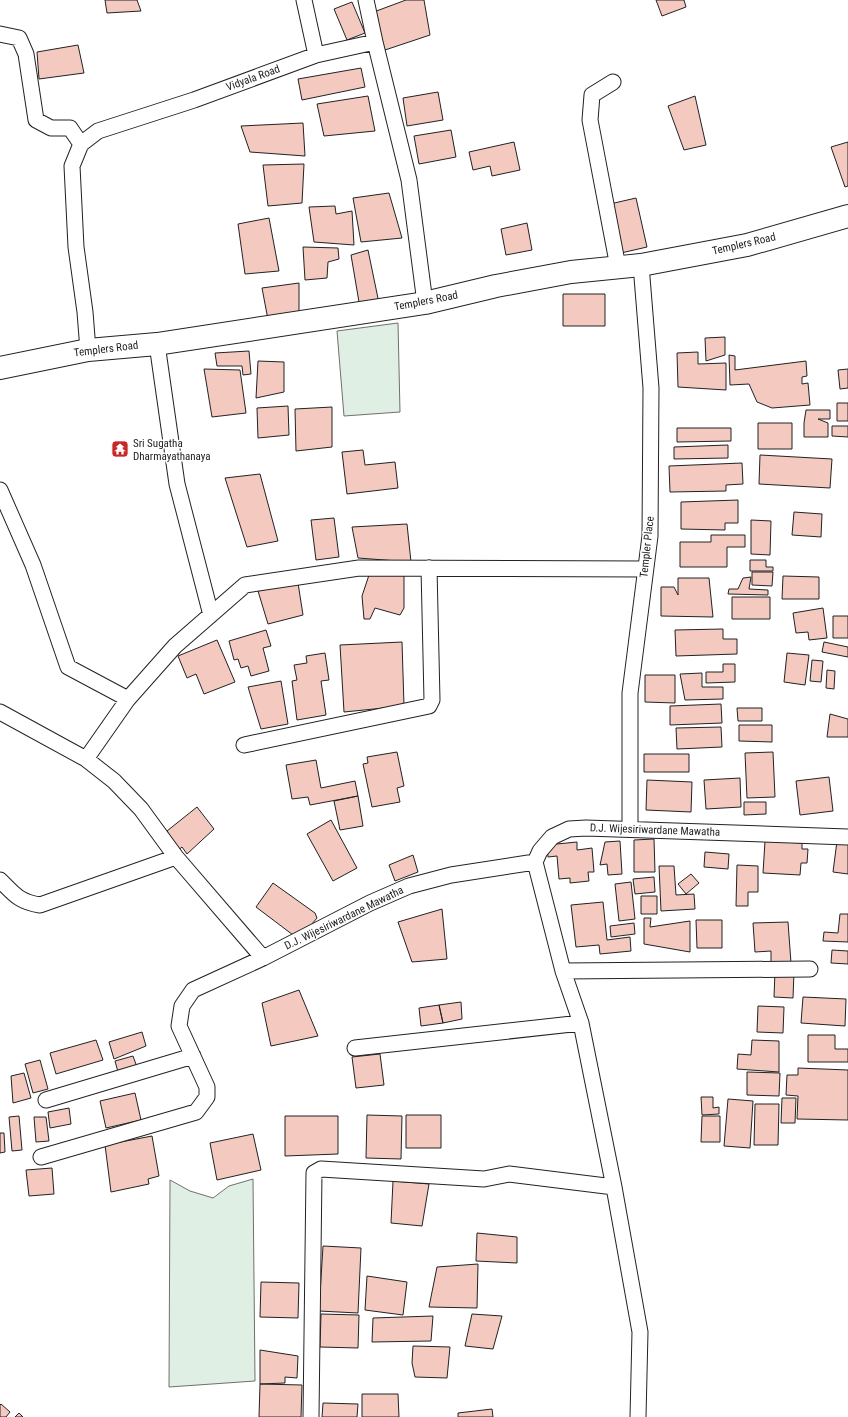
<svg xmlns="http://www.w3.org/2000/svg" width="848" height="1417" font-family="'Roboto Condensed',sans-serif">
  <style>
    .green { fill: #e0efe3; stroke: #6f6f6f }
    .building { fill: #f3c9c0; stroke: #222 }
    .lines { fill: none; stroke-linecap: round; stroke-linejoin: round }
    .minor-casing { stroke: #222; stroke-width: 17 }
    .primary-casing { stroke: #222; stroke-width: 24 }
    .minor { stroke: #fff; stroke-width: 15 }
    .primary { stroke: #fff; stroke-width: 22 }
    .labels { text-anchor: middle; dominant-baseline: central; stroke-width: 3; stroke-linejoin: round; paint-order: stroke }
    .street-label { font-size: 11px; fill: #222; stroke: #fff }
    .poi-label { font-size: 11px; fill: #222; stroke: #fff; text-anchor: start }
  </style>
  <rect width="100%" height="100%" fill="#fff"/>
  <!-- green -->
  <path class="green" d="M398 323 400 412 344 416 337 331Z
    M253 1179 255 1381 169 1387 170 1180 190 1191 213 1198 229 1186Z"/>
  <!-- building -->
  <path class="building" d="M105 0H137L141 11 107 13Z
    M406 0H424L430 35 382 51 371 13Z
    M656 0H684L686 7 662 16Z
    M352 2 365 33 347 40 334 9Z
    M78 45 84 73 39 79 37 52Z
    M361 68 365 87 302 100 298 79Z
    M438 92 443 120 407 126 403 98Z
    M368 96 375 131 324 136 317 104Z
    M695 96 706 145 684 150 668 106Z
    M303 123 305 156 250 152 241 126Z
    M451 130 456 157 419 164 414 136Z
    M514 142 520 170 492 176 490 166 473 170 469 152Z
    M848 142V186L845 187 831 147Z
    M304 164 302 203 268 206 263 165Z
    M389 193 402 238 361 242 353 198Z
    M636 198 647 247 621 253 610 204Z
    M335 206 336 214 352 211 354 245 314 242 309 207Z
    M269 218 279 271 245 274 238 224Z
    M527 223 532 250 506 255 501 229Z
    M303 247 338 248 339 259 328 262 327 278 305 280Z
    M368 250 380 308H360L351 255Z
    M299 283V321L269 325 262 288Z
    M563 294H605V326H563Z
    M725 337V355L706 361 705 338Z
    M249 351 251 374 243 375 242 366H217L215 353Z
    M698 352V364L726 363V390L678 387 677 353Z
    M729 355 735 356V370L806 361 807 376 802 377V384L808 383 810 405 772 408 757 402 749 384 730 385Z
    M258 361 284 362V392L256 398Z
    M204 369 240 370 246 413 212 417Z
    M848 369V388L840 389 838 370Z
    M837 403H848V421H837Z
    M288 406 289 435 258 438 257 408Z
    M332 407V447L296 451 295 409Z
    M806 410H830V419H818L828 423V437H804V423Z
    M758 423H792V449H758Z
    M832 426H848V437L832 436Z
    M677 428H731V441L677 442Z
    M728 445V458L674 459V447Z
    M363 450 365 465 395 462 398 488 347 494 342 452Z
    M760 455 832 459 830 488 759 484Z
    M742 463 743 484 726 485V491L670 492 669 466Z
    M260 474 278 541 247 547 225 478Z
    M738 500V523H725V530L681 529V502Z
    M794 512 822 514 821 537 792 535Z
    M334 518 339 557 316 560 311 520Z
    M751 520 771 521 770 555 751 554Z
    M407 524 411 562 358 558 352 527Z
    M711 535H745V547H727V567H680V542H711Z
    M750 560H766V567H773V571H750Z
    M370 572 404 574V608L400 615 375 608 370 619H364L362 596Z
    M752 572H773L772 586 752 585Z
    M783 576 819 577V599H782Z
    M751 577 749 589 768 590V595L728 594 729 589H738L743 578Z
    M678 578H709L713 617 661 616V587H674L678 595Z
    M298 583 303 615 268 624 258 591Z
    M732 597H770V619H732Z
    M823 608 827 638 809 640 808 632 796 633 793 613Z
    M833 616H848V638H833Z
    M723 629V639H737V654L676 656 675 630Z
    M266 630 271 646 263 648 269 671 251 676 248 666 241 668 238 659 234 660 229 641Z
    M217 640 235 682 204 694 196 674 187 678 178 656Z
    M402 642 404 706 344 712 340 645Z
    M824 642 848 647V657L822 652Z
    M325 653 329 680 321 681 326 715 297 720 292 681 297 680 294 665 307 663 306 656Z
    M787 653 809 655 805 685 784 682Z
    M812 660 823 661 821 682 810 681Z
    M723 664H735V682L706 683V672H723Z
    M827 670 835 671 834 689 826 688Z
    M702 673V687H723V699L685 700 680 674Z
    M645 675H675V703L645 702Z
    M281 681 288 724 261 729 248 687Z
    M721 704 722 723 670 725V706Z
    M737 708H762V721H738Z
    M830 714 848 719V737H827Z
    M739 725H772V742L739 741Z
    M721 727 722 747 677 749 676 728Z
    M397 752 404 786 397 788 400 802 372 807 363 764 368 763 367 757Z
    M773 752 775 797 747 798 745 753Z
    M644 754H689V772H644Z
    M316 760 321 788 355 781 358 796 310 805 308 797 292 799 286 765Z
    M829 777 833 811 800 815 796 781Z
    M740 778 741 807 706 809 704 780Z
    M647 780 692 782 691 812 646 810Z
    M358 796 363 826 340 830 334 801Z
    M744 802H766V814L744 815Z
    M197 807 214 829 187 854 182 847 176 852 167 831Z
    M331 820 357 868 333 881 307 834Z
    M654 839 655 872H634V840Z
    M620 841 622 874 608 875 607 864 600 865 605 842Z
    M765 841 802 843V849H808L807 863H801L800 875 763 873Z
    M837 841 848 842V874L833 872Z
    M577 842V850L592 848 594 872H588L589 881 570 883V878L559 879 557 856 548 857 547 845Z
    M705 852 729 854 728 869 704 867Z
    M413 855 418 872 395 881 389 865Z
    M737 865 758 866V892H748V906H736Z
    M659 866H674L676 895 694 894 695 909 661 911Z
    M691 874 699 883 686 894 678 884Z
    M654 877 655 892 635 894 633 879Z
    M631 882 635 919 619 921 615 884Z
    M273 883 315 913 317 918 306 931 297 938 256 907Z
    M641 896H657V914H641Z
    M603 902 607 940 630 937 631 951 600 954 599 945 576 947 571 905Z
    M442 909 447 959 412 962 398 922Z
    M840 914H848V942L823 941 824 932 838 933Z
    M644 918H651L650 927 690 921V952L644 944Z
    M696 920H722V948H697Z
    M788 922 791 963 771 964V951L755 952 753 923Z
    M634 923 635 934 611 937 610 926Z
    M832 950 848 951V964L831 963Z
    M775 971 794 972 793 998 774 997Z
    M299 990 318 1036 271 1046 262 1003Z
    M803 997 846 999 845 1026 801 1023Z
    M461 1002 462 1019 443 1023 439 1005Z
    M439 1005 443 1023 421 1026 419 1008Z
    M758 1006 784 1007 783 1033 757 1032Z
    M142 1032 146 1046 114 1059 109 1042Z
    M808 1035H835V1049H848V1062H808Z
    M96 1040 103 1060 56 1074 50 1053Z
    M752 1040 779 1041V1072L737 1069 738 1054 751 1055Z
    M380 1054 384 1085 356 1088 352 1057Z
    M133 1056 137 1067 118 1072 115 1061Z
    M40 1060 48 1089 33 1093 25 1064Z
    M798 1068 848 1070V1120L797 1119 798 1096 786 1095 787 1075H798Z
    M747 1072 780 1073 779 1096 747 1095Z
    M24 1073 31 1098 13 1103 11 1076Z
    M135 1093 141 1120 106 1128 100 1101Z
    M701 1097H713V1108L719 1107V1114L702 1115Z
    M782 1098H796L795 1123H781Z
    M728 1099 753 1101 750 1148 724 1146Z
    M755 1104H779L778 1145H754Z
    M69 1108 71 1124 50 1128 48 1112Z
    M367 1115 402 1116 401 1159 366 1158Z
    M406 1115H441V1148H406Z
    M19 1116 22 1150 12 1151 9 1117Z
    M285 1116H338V1154L285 1156Z
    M702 1116H720V1142H701Z
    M34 1117H46L49 1141 36 1142Z
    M0 1133H4L5 1152 0 1153Z
    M253 1134 261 1170 217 1180 210 1143Z
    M152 1136 159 1176 148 1179 149 1184 111 1192 105 1145Z
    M52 1168 54 1194 29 1196 26 1170Z
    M393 1181 429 1184 422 1226 391 1223Z
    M477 1233 517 1237V1263L476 1261Z
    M323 1246 361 1248 358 1313 319 1311Z
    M478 1264 477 1308 429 1307 437 1267Z
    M367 1276 407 1282 403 1315 365 1310Z
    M261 1282 299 1283 298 1318 260 1317Z
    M321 1314 359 1315 358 1348 320 1347Z
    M472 1314 502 1316 493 1349 465 1346Z
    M433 1316 431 1341 372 1342 373 1318Z
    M413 1346 450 1347 447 1378 415 1377 412 1363Z
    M260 1350 298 1356 297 1378 285 1377V1383L260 1384Z
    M260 1384 302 1385 301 1417H259Z
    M362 1394H398L399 1417H362Z
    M323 1403 358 1404 357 1417H322Z
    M1 1404 10 1412 6 1417H0V1405Z
    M492 1409 493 1417H458V1413Z
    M19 1413 23 1417H15Z"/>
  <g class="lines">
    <!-- minor casing -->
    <g class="minor-casing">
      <path id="minor" d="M304 0 316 55
        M366 0 375 42
        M0 34 19 38 26 54 36 120 51 128H70L81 144
        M613 82 592 95 590 120 618 267
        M157 344 177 484 211 615
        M88 350 85 312 76 247 72 166 81 144 98 131 194 100 316 55 375 42 409 180 425 303
        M0 490 33 565 68 667 128 699
        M0 712 86 759 114 781 141 809 176 857 263 958
        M244 745 429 706 432 700 429 568
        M86 759 128 699 175 646 245 585 359 568 645 569
        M630 829V693L650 536 651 388 641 265
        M535 862 563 971 581 1023 614 1187 640 1332 638 1417
        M0 880C14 894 19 902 40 905L176 857
        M563 971 810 969
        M355 1048 581 1023
        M46 1100 193 1056
        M41 1157 196 1112 207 1097V1087L179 1026 182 1006 193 990 263 958 370 903 409 886 451 875 535 862 540 851 552 837 569 829 586 828 848 837
        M311 1417 314 1173 321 1169 484 1179 509 1174 614 1187"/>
    </g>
    <!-- primary casing -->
    <g class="primary-casing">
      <path id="primary" d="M0 368 88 350 157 344 425 303 496 286 571 272 641 265 747 245 848 216"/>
    </g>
    <!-- minor -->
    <use href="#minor" class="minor"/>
    <!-- primary -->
    <use href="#primary" class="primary"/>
  </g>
  <!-- icons -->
  <defs>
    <g id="temple-square" transform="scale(0.9)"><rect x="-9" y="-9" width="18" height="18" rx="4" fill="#c62828" stroke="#fff"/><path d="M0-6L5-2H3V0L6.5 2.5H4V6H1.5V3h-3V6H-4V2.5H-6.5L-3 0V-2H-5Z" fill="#fff"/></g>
  </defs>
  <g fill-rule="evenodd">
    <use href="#temple-square" x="120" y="449"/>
  </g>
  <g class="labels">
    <!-- street labels -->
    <g class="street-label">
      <text transform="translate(253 78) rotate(-20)">Vidyala Road</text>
      <text transform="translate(744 244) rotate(-13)">Templers Road</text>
      <text transform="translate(426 301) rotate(-11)">Templers Road</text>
      <text transform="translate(106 349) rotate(-7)">Templers Road</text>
      <text transform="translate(647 547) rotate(-84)">Templer Place</text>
      <text transform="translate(655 830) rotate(2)">D.J. Wijesiriwardane Mawatha</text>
      <text transform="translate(344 918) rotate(-26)">D.J. Wijesiriwardane Mawatha</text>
    </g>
    <!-- poi labels -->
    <g class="poi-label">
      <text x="133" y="443">Sri Sugatha<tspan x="133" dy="13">Dharmayathanaya</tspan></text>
    </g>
  </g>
</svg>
